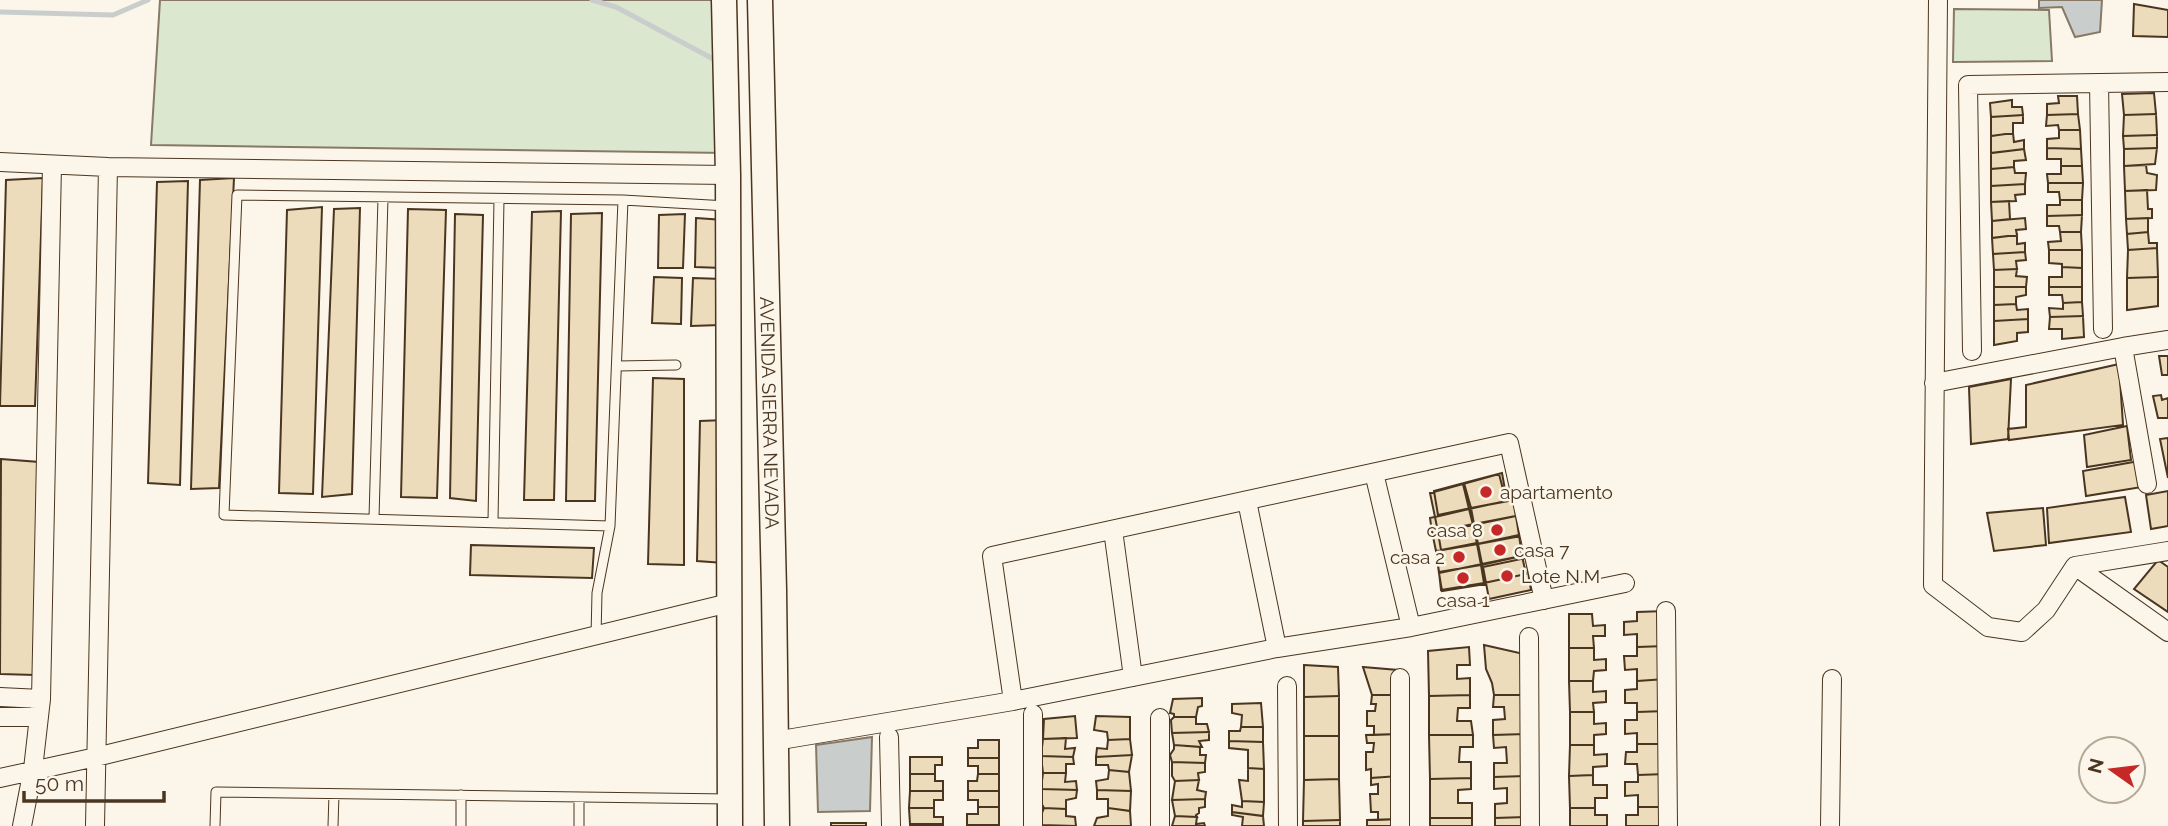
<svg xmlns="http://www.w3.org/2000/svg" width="2168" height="826" font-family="Raleway,sans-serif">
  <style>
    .green { fill: #dce7d0; stroke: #887966; stroke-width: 2 }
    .water { fill: #c9cecd; stroke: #887966; stroke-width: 2 }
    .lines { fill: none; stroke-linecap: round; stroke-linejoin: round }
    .stream { stroke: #c9cecd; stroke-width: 5 }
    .building { fill: #ecdcbc; stroke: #4a3520; stroke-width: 2 }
    .lane-casing { stroke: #4a3520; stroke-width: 11 }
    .street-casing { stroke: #4a3520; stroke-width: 20 }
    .secondary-casing { stroke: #4a3520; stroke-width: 27 }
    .lane { stroke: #fbf6e9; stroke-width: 9 }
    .street { stroke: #fbf6e9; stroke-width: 18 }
    .secondary { stroke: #fbf6e9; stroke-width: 24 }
    .poi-dot { fill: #c62828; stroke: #fbf6e9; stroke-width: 2.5 }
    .labels { text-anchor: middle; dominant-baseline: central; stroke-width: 5; stroke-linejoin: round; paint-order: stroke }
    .street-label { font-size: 19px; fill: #4a3520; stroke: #fbf6e9 }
    .poi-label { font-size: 19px; fill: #4a3520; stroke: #fbf6e9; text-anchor: start }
  </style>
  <rect width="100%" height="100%" fill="#fbf6e9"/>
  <!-- green -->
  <path class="green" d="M160 0H724L727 153 151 145Z
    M1954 9 2049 10 2052 61 1953 62Z"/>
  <!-- water -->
  <path class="water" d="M2039 0H2102L2100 32 2075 37 2062 7 2039 8Z
    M872 737 870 811 818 812 816 745Z"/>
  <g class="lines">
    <!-- stream -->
    <path class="stream" d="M592 0 616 7 717 61
      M0 12 113 15 148 0"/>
  </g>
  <!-- building -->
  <path class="building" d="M2134 4 2168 10V37L2133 36Z
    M2154 93 2156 114 2124 115 2122 94Z
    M2058 96H2077L2078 114 2047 115V104L2059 103Z
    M2012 100V107H2022L2023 115 1991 117 1990 103Z
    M2078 114 2080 130H2059L2058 125 2046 126 2047 115Z
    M2156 114 2157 135 2123 136 2124 115Z
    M2023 115V123H2013V133L1991 136V117Z
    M2059 130H2080L2081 149 2047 148V139L2059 138Z
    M2013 133 2014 142 2024 140V149L1991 153V136Z
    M2157 135V148L2124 149 2123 136Z
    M2047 148 2081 149 2082 166H2061V159H2047Z
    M2157 148 2155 164 2124 166V149Z
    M2024 149 2026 160 2014 161V167L1991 169V153Z
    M2146 165 2147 173 2157 175 2156 190 2125 191 2124 166Z
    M2061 166H2082L2083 183H2048L2047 174H2061Z
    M2014 167 2015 173H2026L2025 184 1991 186V169Z
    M43 178 35 406H0L6 180Z
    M234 178 219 488 191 489 200 180Z
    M188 181 180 485 148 483 157 182Z
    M2048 183H2083L2082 200H2060L2059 192H2048Z
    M2025 184V194L2015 195 2016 201 1991 202V186Z
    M2147 190 2148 209H2152V218L2126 219 2125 191Z
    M2060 200H2082V215L2047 216V205H2060Z
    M2009 201 2010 219 1992 221 1991 202Z
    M322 207 313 494 279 493 287 210Z
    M360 208 352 494 322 497 334 209Z
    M408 209 446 210 437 498 401 497Z
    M561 211 554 500H524L532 212Z
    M602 213 595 501H566L571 214Z
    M455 214 483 215 476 501 450 498Z
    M685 214 683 268H658L659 215Z
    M2082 215 2081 232H2060L2059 226H2047V216Z
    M696 218 724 220 722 268 695 267Z
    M2025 218 2026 229 2016 230 2017 235 1992 238V221Z
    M2148 218V232L2127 234 2126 219Z
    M2060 232H2081L2082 250H2049L2048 242 2061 241Z
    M2148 232 2149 243H2157V248L2128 250 2127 234Z
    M2017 235V244L2025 243V252L1993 254 1992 238Z
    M2157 248 2158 277 2127 278 2128 250Z
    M2049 250H2082V268L2062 267V264L2049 263Z
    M2025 252 2026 260 2016 261 2017 269 1994 270 1993 254Z
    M2062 267 2082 268V287H2049V277H2062Z
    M2017 269 2016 276 2027 277 2026 287H1994V270Z
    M654 277 682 278 681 324 652 323Z
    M2158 277V306L2127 310V278Z
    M693 278 722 279 720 325 691 326Z
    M1994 287H2026V295L2016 297V304L1994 305Z
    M2049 287H2082V302L2063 303 2062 295H2049Z
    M2082 302 2083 316 2050 317 2049 308 2063 309V303Z
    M2016 304 2017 310 2028 309V319L1994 321V305Z
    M2083 316 2084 337 2062 339V329H2049L2050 317Z
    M2028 319V332L2017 333V341L1994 345V321Z
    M2159 356H2168V375H2162Z
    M2119 364 2123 425 2009 440 2008 429 2026 427V385Z
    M653 378 684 379V565L648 564Z
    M2011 379 2008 439 1971 444 1969 387Z
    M2161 395 2162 400 2168 398V418H2158L2153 396Z
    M725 420 724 563 697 561 700 421Z
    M2127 426 2131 460 2087 467 2084 435Z
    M2168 438V478L2160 439Z
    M1 459 39 462 35 675 0 674Z
    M2139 461 2142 487 2086 496 2083 471Z
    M1502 473 1507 501 1471 508 1464 483Z
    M1499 474 1506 501 1469 509 1463 484Z
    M1464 483 1471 508 1438 515 1434 491Z
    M1463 484 1469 509 1435 517 1430 493Z
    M2168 491V526L2151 529 2146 495Z
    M2125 497 2131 532 2049 543 2047 508Z
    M1514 500 1516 516 1474 524 1471 508Z
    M1471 508 1474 524 1432 532 1430 518Z
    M2043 508 2046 545 1994 551 1987 513Z
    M1469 509 1473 525 1438 532 1435 517Z
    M1516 516 1521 536 1478 544 1474 524Z
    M1516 516 1519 535 1477 544 1473 525Z
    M1474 524 1478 544 1436 551 1432 532Z
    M1473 525 1477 543 1441 550 1438 532Z
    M1519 535 1522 556 1481 565 1477 544Z
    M1521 536 1526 555 1482 564 1478 544Z
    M1477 543 1481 565 1439 572 1436 551Z
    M1478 544 1482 564 1439 573 1436 551Z
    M471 545 594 548 592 578 470 575Z
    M1522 556 1526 574 1484 583 1481 565Z
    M1526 558 1531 590 1489 599 1483 567Z
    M2158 560 2168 567V612L2134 589Z
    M1482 564 1486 584 1442 591 1439 573Z
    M1481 565 1484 583 1441 590 1439 572Z
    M1666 611V646L1637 647V634L1624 635V622L1637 621V612Z
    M1569 614H1592L1593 626 1605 625V636H1593L1594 648H1569Z
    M1484 645 1524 654 1526 695H1494L1492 683 1486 669Z
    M1666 646V679L1637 681V669L1625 670 1624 656H1637V647Z
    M1469 647 1470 665H1457V679L1470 678V695L1429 696 1428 651Z
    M1569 648H1594V660L1606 659V670L1594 671 1593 681H1569Z
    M1304 665 1338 667 1339 696 1304 697Z
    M1363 667 1398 670V695H1372Z
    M1666 679V711L1637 712V703H1625V690L1637 689V681Z
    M1569 681H1593V692L1606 691V702L1593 703 1594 712H1570Z
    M1372 695H1398V734L1374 735V726H1367V711H1375L1376 704H1371Z
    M1470 695V708H1458L1457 721H1471L1473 735H1429V696Z
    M1494 695H1526V734L1493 735V720L1505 719 1504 707H1493Z
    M1339 696V736H1304V697Z
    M1202 698V706L1198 707 1196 717H1174V714L1170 713 1173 699Z
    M1261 703 1263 727H1241L1242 715 1232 713V704Z
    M1666 711V744H1637V733L1625 734V720H1637V712Z
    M1570 712H1594V724L1606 723V734L1594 735V745H1570Z
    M1075 716 1077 738 1043 739 1044 719Z
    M1096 716 1130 717V739L1108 740 1107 732 1094 730Z
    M1174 717H1196V724H1207L1209 732 1172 733 1171 720Z
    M1241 727H1263V742L1229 741V731H1240Z
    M1209 732V740L1199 741 1202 747 1174 745 1172 733Z
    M1398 734 1399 776 1371 778V769L1366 770V752H1373L1374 743H1367L1366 735Z
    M1526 734 1528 776 1494 777V763H1507L1506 747 1494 748 1493 735Z
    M1429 735H1473V747H1460L1459 762H1471V778L1430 779Z
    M1304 736H1339V779L1304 780Z
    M1066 738 1065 749 1075 748 1073 757 1041 756 1043 739Z
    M1130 739 1132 755 1096 757 1097 748 1107 749 1108 740Z
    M978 740H999V758H968V748H978Z
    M1229 741 1263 742 1264 769 1248 768V750L1229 748Z
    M1637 744H1666V774L1638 775 1637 764H1625L1626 752H1637Z
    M1174 745 1200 747V755H1206L1205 763 1172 762 1170 755 1174 749Z
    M1570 745H1594V755L1607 754V766L1593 767V775L1569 776Z
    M1132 755 1129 772 1109 770 1108 765H1096V757Z
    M1041 756 1073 757 1074 764H1066V773H1043Z
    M910 757H942V765H935V774H910Z
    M968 758H999V774H978V766H968Z
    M1172 762 1205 763V772L1198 773 1199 780 1175 781 1172 776Z
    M1248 768 1264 769V802L1242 801 1239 780 1248 781Z
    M1109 770 1129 772 1131 791 1097 790 1096 781 1108 779Z
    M1043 773H1066L1065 782 1076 781 1077 790 1041 789Z
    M910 774H935V781H943V791H910Z
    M978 774H999V791H968V781H977Z
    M1666 774V807H1638V795L1625 796V782H1638V775Z
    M1593 775V785H1607V798H1595V808H1570L1569 776Z
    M1399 776V819L1378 820V812H1371L1370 794H1378V784L1371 785V778Z
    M1528 776 1529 817 1495 818V804L1507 803V788L1494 789V777Z
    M1471 778V789L1458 790V803H1472V818H1430V779Z
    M1339 779 1340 820 1303 821 1304 780Z
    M1199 780 1197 790 1206 792 1205 799 1172 800 1175 781Z
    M1041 789 1077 790 1076 798 1066 800V809L1044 808 1040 801Z
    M1097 790 1131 791 1130 811 1108 808V799H1097Z
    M910 791H943V800H934V808H909Z
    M968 791H999V807H978V800H968Z
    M1205 799V807L1199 808V813L1196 815 1197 817 1175 816 1172 800Z
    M1242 801 1264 802 1263 816 1232 812V805L1242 807Z
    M978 807H999V825H967V814H978Z
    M1638 807H1666V826H1626V815H1638Z
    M909 808H934V817H943V824H910Z
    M1044 808 1066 809V816L1075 817 1076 826 1041 825V815Z
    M1108 808 1130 811 1131 826H1094L1097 818 1108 816Z
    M1570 808H1595V815H1607V826H1570Z
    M1232 812 1263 816 1264 826H1242L1243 817 1232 815Z
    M1175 816 1197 817 1196 824 1204 823 1205 826H1172Z
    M1529 817V826H1495V818Z
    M1430 818H1472V826H1430Z
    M1399 819V826H1367V820Z
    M1340 820V826H1303V821Z
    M831 823H866V826H831Z
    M910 824H943V826H910Z"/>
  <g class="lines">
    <!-- lane casing -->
    <g class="lane-casing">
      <path id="lane" d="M617 366 676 365
        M374 518 383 198
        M493 521 499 200
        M610 526 224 515 237 195 623 200 727 206
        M596 636 597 593 610 526 623 200
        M215 826 216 792 729 799
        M333 826 334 794
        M461 826V795
        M579 826V797"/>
    </g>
    <!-- street casing -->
    <g class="street-casing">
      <path id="street" d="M1938 0 1933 585 1988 627 2022 632 2046 610 2075 566
        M2099 83 2103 329
        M0 162 108 167 728 175
        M2123 347 2147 484
        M1972 351 1968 85 2168 82
        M1934 383 2123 347 2168 340
        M1374 473 1411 627
        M1247 501 1277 648
        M1113 530 1133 677
        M2075 566 2168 632
        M2075 566 2168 551
        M1666 611 1668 826
        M1529 637 1530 826
        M1400 678V826
        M1287 686 1288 826
        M0 697 41 699
        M1013 701 992 556 1509 443 1544 600
        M1033 714V826
        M0 717H39
        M1160 718V826
        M889 737 891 826
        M775 741 1013 701 1277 648 1411 627 1625 583
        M0 778 96 757 729 603
        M22 826 33 769 41 699 52 165
        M95 826 108 167
        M1830 826 1832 679"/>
    </g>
    <!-- secondary casing -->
    <g class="secondary-casing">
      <g id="secondary">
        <path d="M724 0 728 175 730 826"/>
        <path id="s1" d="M760 0 774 590 777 826"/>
      </g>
    </g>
    <!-- lane -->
    <use href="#lane" class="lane"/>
    <!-- street -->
    <use href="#street" class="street"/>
    <!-- secondary -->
    <use href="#secondary" class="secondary"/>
  </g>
  <!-- markers -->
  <g class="poi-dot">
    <circle cx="1486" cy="492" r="7"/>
    <circle cx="1497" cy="530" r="7"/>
    <circle cx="1500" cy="550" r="7"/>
    <circle cx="1459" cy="557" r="7"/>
    <circle cx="1507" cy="576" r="7"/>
    <circle cx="1463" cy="578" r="7"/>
  </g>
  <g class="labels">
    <!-- street labels -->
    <g class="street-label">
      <text stroke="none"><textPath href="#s1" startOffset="413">AVENIDA SIERRA NEVADA</textPath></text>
    </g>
    <!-- poi labels -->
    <g class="poi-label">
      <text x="1500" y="492">apartamento</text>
      <text x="1483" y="530" text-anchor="end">casa 8</text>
      <text x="1514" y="550">casa 7</text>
      <text x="1445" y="557" text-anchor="end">casa 2</text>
      <text x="1521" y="576">Lote N.M</text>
      <text x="1463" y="600" text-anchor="middle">casa 1</text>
    </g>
  </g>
  <!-- north arrow -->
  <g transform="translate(2112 770) rotate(284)"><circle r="33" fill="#fbf6e9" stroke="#b4a999" stroke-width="2"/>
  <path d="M0-5L12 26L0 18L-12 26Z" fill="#c62828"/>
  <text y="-10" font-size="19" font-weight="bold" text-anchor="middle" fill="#4a3520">N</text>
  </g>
  <!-- scale -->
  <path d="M24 791v10h140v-10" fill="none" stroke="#4a3520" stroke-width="3.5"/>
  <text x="35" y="791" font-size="21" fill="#4a3520" stroke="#fbf6e9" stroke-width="5" paint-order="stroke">50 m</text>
</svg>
